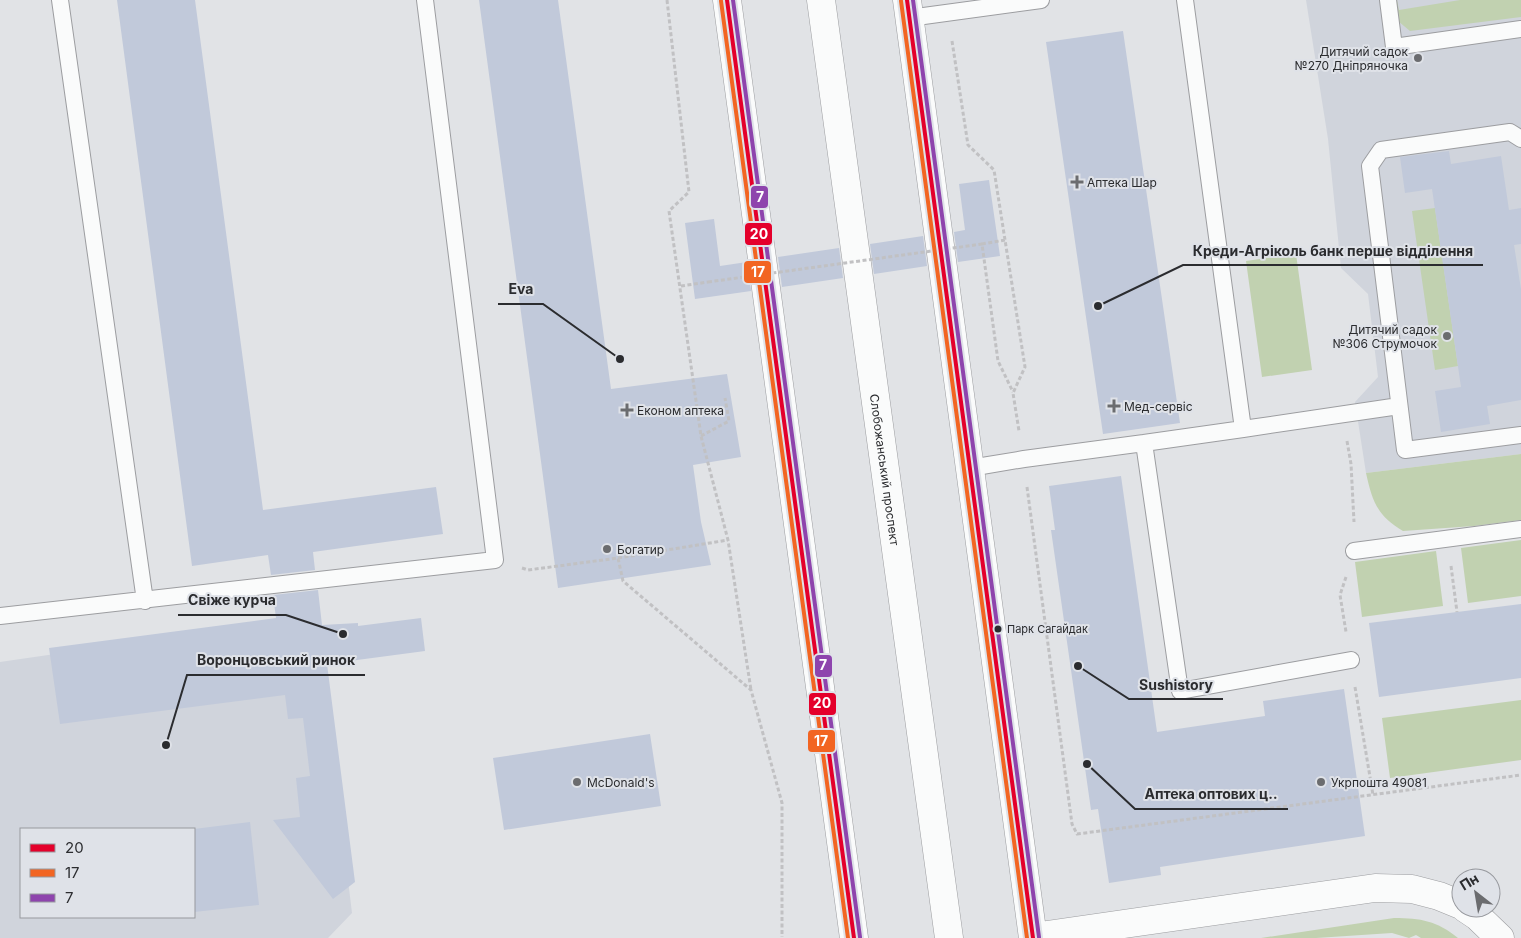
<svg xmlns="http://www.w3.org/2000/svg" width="1521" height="938" font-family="Inter,sans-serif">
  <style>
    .built { fill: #d0d4dc; fill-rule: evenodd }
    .green { fill: #c1d1b0 }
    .building { fill: #c1c9da }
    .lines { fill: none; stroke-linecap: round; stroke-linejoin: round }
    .service-casing { stroke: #9c9da0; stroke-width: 18 }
    .secondary-casing { stroke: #9c9da0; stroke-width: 29 }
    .primary-casing { stroke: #9c9da0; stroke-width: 29 }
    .path { stroke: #c1c1c3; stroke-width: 3; stroke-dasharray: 4 2.5; stroke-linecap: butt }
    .service { stroke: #fafbfb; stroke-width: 16 }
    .secondary { stroke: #fafbfb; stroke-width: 28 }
    .primary { stroke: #fafbfb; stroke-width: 28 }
    .path-bridge { stroke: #c1c1c3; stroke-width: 3; stroke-dasharray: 4 2.5; stroke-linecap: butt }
    .bus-1-casing { stroke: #dfe2e8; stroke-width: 8 }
    .bus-2-casing { stroke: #dfe2e8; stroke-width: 8 }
    .bus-3-casing { stroke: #dfe2e8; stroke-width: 8 }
    .bus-1 { stroke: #e4002b; stroke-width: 4 }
    .bus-2 { stroke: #f26522; stroke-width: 4 }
    .bus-3 { stroke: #8e44ad; stroke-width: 4 }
    .poi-dot { fill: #6b6c6f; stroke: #dfe2e8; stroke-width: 2 }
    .bus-dot { fill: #2b2c2f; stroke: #dfe2e8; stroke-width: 2 }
    .labels { text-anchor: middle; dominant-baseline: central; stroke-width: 4; stroke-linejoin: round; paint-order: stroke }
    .bus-label { font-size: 11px; fill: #2b2c2f; stroke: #dfe2e8; text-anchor: start }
    .poi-label { font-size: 12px; fill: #2b2c2f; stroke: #dfe2e8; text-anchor: start }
    .street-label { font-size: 12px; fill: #2b2c2f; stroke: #dfe2e8 }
    .leader { fill: none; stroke: #2b2c2f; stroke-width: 2 }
    .callout-dot { fill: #2b2c2f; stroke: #dfe2e8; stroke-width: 2 }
    .callout-label { font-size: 14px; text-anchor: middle; font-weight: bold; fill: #2b2c2f; stroke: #dfe2e8; stroke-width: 4; stroke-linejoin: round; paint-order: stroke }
    .line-badge { stroke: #dfe2e8; stroke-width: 2 }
    .badge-label { font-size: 14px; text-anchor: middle; font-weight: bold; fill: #fff }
  </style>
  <rect width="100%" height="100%" fill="#e1e3e6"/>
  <!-- built -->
  <path class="built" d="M1306 0H1521V454L1366 473 1355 402 1378 377 1368 294 1341 268 1328 139Z
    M316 616 352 913 328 938H0V662ZM21 829H194V917H21Z"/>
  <!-- green -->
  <path class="green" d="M1392 0H1397L1399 10 1460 0H1521V17L1410 31 1398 21Z
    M1435 208 1458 366 1435 370 1412 211Z
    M1296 254 1312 370 1262 377 1246 261Z
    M1521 454V520L1474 526 1403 531C1377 516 1372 500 1366 473Z
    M1521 540V596L1468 603 1461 548Z
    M1436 551 1443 606 1362 617 1355 562Z
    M1521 700V760L1390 778 1382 718Z
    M1394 918C1421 918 1437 921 1458 938H1421L1416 935 1409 938 1392 933 1316 938H1261Z"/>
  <!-- building -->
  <path class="building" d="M117 0H195L263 510 436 487 443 534 313 552 315 570 271 575 268 555 192 566Z
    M479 0H558L611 389 727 374 741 457 693 465 701 522 711 565 558 588Z
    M1123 31 1180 423 1103 434 1046 42Z
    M1449 151 1451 164 1501 156 1509 210 1521 208V244L1514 245 1521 289V400L1487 406 1490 424 1441 432 1435 391 1461 387 1432 189 1405 193 1400 157Z
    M989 180 1000 256 958 262 954 232 965 230 959 184Z
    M714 219 720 266 747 262 751 291 695 299 685 223Z
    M923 236 927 266 874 274 870 244Z
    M839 248 843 278 782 287 778 257Z
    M1121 476 1157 732 1265 716 1263 701 1344 689 1365 836 1160 867 1161 875 1109 883 1098 809 1091 810 1051 530H1055L1049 486Z
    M318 590 322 625 358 623V626L421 618 425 651 327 664 355 882 333 899 273 820 300 817 296 778 310 776 303 718 288 719 285 695 60 724 49 648 276 618 273 595Z
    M1521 604V678L1379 697 1369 623Z
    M650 734 661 806 504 830 493 758Z
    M250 822 259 905 194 912V829Z"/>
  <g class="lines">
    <!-- service casing -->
    <g class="service-casing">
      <path id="service" d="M60 0 145 601
        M1185 0 1243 429 1144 443 1180 691 1351 660
        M1388 0 1394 47 1521 29
        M909 18 1041 0
        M1521 139 1510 132 1381 150 1370 166 1405 450 1521 435
        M1243 429 1399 406
        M970 468 1024 459 1144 443
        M1354 551 1521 529
        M0 616 495 560 425 0"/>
    </g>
    <!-- secondary casing -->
    <g class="secondary-casing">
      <path id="secondary" d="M727 0 854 938
        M907 0 1033 938
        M1465 908 1477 916 1500 938
        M1033 937 1375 888 1412 889 1439 896 1461 905"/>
    </g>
    <!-- primary casing -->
    <g class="primary-casing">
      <g id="primary">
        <path id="s1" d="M821 0 949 938"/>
      </g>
    </g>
    <!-- path -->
    <path class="path" d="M667 0 689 192 669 211 701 436 728 540 751 690
      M952 41 968 145 994 170 1025 367 1013 393 1019 431
      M1005 240 982 244 998 361 1013 392
      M681 286 708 282
      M701 436 729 421 725 398
      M1347 441 1351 464 1354 522
      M1027 487 1072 824 1077 834 1521 775
      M618 558 728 540
      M1451 566 1457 612
      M522 568 528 570 618 558 623 581 751 690 782 803V937
      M1346 577 1340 595 1346 632
      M1355 687 1373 795"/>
    <!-- service -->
    <use href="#service" class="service"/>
    <!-- secondary -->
    <use href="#secondary" class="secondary"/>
    <!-- primary -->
    <use href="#primary" class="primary"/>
    <!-- path-bridge -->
    <path class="path-bridge" d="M708 282 982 244"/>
    <!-- bus-1 casing -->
    <g class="bus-1-casing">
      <path id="bus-1" d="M727 0 854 938
        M907 0 1033 938"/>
    </g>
    <!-- bus-2 casing -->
    <g class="bus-2-casing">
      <path id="bus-2" d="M721 1 848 938
        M901 1 1027 938"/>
    </g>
    <!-- bus-3 casing -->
    <g class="bus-3-casing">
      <path id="bus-3" d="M733 0 860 937
        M913 0 1039 937"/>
    </g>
    <!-- bus-1 -->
    <use href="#bus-1" class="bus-1"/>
    <!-- bus-2 -->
    <use href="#bus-2" class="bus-2"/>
    <!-- bus-3 -->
    <use href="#bus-3" class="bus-3"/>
  </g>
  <!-- markers -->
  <g class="poi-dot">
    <circle cx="1418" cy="58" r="5"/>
    <path d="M1074.5 174.5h5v5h5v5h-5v5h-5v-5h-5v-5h5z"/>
    <circle cx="1447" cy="336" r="5"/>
    <path d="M1111.5 398.5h5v5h5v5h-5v5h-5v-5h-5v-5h5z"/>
    <path d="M624.5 402.5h5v5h5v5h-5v5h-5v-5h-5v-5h5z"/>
    <circle cx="607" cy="549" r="5"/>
    <circle cx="577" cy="782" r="5"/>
    <circle cx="1321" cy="782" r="5"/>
  </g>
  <circle class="bus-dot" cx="998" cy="629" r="4.5"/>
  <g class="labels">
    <!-- bus labels -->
    <g class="bus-label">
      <text x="1007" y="629">Парк Сагайдак</text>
    </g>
    <!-- poi labels -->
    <g class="poi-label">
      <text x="1408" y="51" text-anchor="end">Дитячий садок<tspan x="1408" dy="14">№270 Дніпряночка</tspan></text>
      <text x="1087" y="182">Аптека Шар</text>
      <text x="1437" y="329" text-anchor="end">Дитячий садок<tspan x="1437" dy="14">№306 Струмочок</tspan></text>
      <text x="1124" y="406">Мед-сервіс</text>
      <text x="637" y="410">Економ аптека</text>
      <text x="617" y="549">Богатир</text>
      <text x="587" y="782">McDonald's</text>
      <text x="1331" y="782">Укрпошта 49081</text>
    </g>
    <!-- street labels -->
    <g class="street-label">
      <text stroke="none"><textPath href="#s1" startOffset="474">Слобожанський проспект</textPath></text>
    </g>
  </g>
  <!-- callouts -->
  <path class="leader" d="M1098 306L1183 265H1483M620 359L543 304H498M343 634L286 615H178M166 745L187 675H365M1078 666L1129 699H1223M1087 764L1135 809H1288"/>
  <g class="callout-dot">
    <circle cx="1098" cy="306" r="5"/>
    <circle cx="620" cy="359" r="5"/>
    <circle cx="343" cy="634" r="5"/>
    <circle cx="166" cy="745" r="5"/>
    <circle cx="1078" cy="666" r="5"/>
    <circle cx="1087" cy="764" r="5"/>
  </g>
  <g class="callout-label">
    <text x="1333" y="256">Креди-Агріколь банк перше відділення</text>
    <text x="521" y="294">Eva</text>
    <text x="232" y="605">Свіже курча</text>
    <text x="276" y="665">Воронцовський ринок</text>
    <text x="1176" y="690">Sushistory</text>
    <text x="1211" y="799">Аптека оптових ц‥</text>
  </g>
  <g class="line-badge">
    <rect x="750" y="185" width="19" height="24" rx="5" fill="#8e44ad"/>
    <rect x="744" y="222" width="29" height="24" rx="5" fill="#e4002b"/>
    <rect x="743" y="260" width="29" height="24" rx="5" fill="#f26522"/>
    <rect x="814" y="654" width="19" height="24" rx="5" fill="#8e44ad"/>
    <rect x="808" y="692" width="29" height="24" rx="5" fill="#e4002b"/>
    <rect x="807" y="729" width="29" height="24" rx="5" fill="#f26522"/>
  </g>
  <g class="badge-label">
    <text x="760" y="202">7</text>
    <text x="759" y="239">20</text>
    <text x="758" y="277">17</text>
    <text x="823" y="670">7</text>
    <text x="822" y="708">20</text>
    <text x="821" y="746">17</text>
  </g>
  <!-- legend -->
  <rect x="20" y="828" width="175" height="90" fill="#dfe2e8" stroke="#97999e"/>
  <rect x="30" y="844" width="25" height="8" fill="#e4002b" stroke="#97999e"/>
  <text x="65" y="853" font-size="15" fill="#2b2c2f">20</text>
  <rect x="30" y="869" width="25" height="8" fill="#f26522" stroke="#97999e"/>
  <text x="65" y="878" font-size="15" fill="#2b2c2f">17</text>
  <rect x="30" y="894" width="25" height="8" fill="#8e44ad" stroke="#97999e"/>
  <text x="65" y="903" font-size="15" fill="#2b2c2f">7</text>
  <!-- north arrow -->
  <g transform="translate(1476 893) rotate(329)"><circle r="24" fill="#dfe2e8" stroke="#97999e"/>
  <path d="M0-4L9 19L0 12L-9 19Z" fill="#6b6c6f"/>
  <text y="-8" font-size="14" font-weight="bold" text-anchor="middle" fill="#2b2c2f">Пн</text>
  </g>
</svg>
